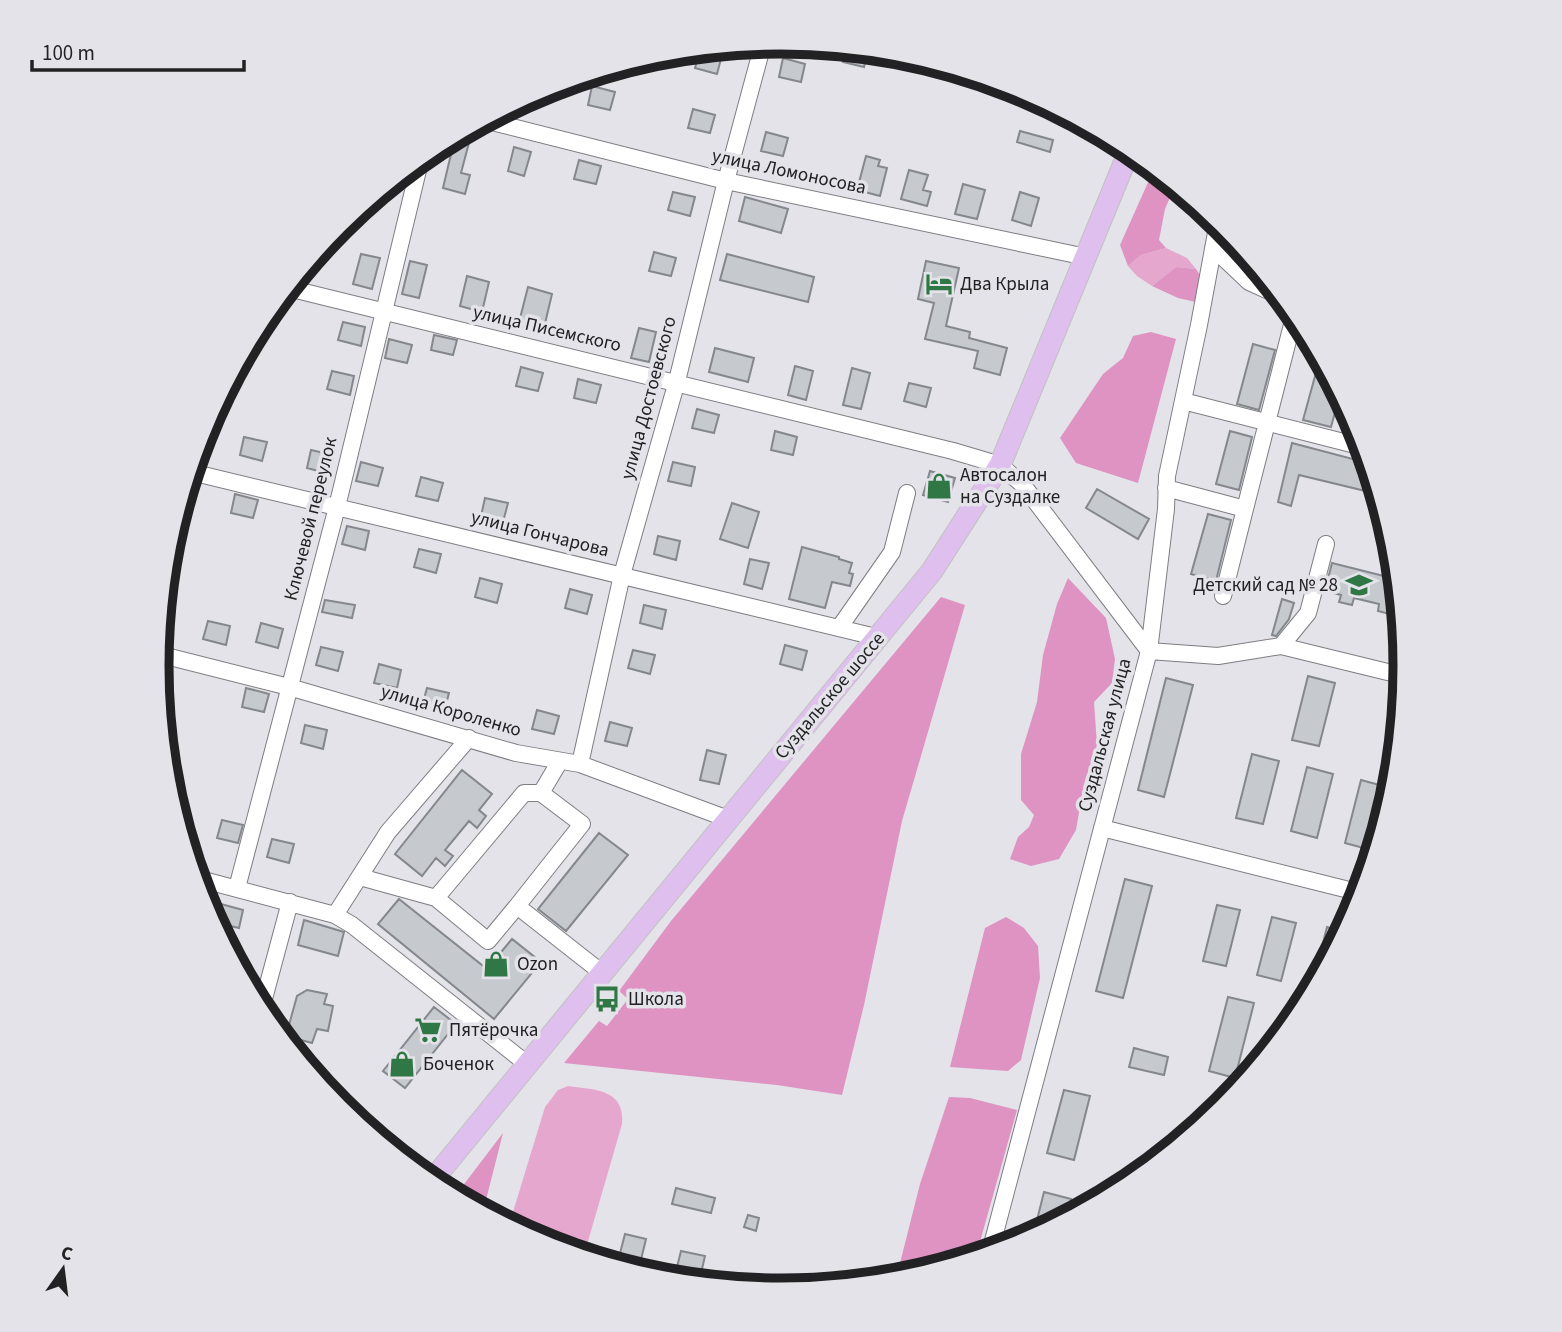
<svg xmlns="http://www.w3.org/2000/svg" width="1562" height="1332" font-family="'Source Sans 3',sans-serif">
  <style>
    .green { fill: #e5a7cd }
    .forest { fill: #de93c2 }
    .building { fill: #c6c9ce; stroke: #84878c; stroke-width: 2 }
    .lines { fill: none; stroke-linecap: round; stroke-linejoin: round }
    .minor-casing { stroke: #7d7d83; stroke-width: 18 }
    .major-casing { stroke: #c1c1c2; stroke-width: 23 }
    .minor { stroke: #fff; stroke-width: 16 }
    .major { stroke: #dfbfed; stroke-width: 21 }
    .labels { text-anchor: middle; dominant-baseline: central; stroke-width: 7; stroke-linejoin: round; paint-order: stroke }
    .street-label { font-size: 19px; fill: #222225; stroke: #e3e3e9 }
    .poi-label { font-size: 19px; fill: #222225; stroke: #e3e3e9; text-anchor: start }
    .rim { fill: none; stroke: #222225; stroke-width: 9 }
  </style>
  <rect width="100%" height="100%" fill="#e3e3e9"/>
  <!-- green -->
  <path class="green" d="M1166 248 1187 258 1196 269 1176 267 1152 286 1137 276 1128 266 1141 255Z
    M568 1086C596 1090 625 1089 622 1124L584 1255 542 1242 509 1225 545 1107 558 1090Z"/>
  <!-- forest -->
  <path class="forest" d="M1154 169 1175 186 1165 209 1159 240 1166 248 1141 255 1128 266 1120 245Z
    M1176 267 1196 269 1203 280 1200 303 1178 298 1152 286Z
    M1151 332 1176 339 1138 483 1076 463 1060 438 1103 374 1123 358 1133 336Z
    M1068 578 1106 618 1115 659 1112 683 1094 702 1097 745 1084 784 1076 830 1059 859 1031 866 1010 859 1018 837 1029 827 1034 815 1021 800V754L1037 702 1043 655 1057 604Z
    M941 597 965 605 902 821 864 1005 842 1095 777 1085 564 1063 599 1021 607 1026 628 999 619 991 671 921Z
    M1006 917 1024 928 1038 946 1040 978 1021 1060 1008 1071 950 1067 985 928Z
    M949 1097 970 1098 1017 1110 976 1256 896 1279 920 1184Z
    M503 1133 487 1196 481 1210 455 1196Z"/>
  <!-- building -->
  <path class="building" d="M846 48 868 51 864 67 843 62Z
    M700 50 722 55 717 74 695 68Z
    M783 58 805 64 801 82 779 77Z
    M552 86 548 103 527 98 543 89Z
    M592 86 615 92 610 110 588 105Z
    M693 109 715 115 710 133 688 128Z
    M1020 131 1053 140 1050 152 1017 142Z
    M766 132 788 138 783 156 761 151Z
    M460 133 471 135 461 173 470 175 465 194 443 188 452 150 444 148 446 141Z
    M514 147 531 152 524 176 508 171Z
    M866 156 880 160 878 166 887 168 880 196 857 190Z
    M579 160 601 166 596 184 574 179Z
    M909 170 928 175 923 190 931 192 927 206 901 199Z
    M963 184 985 190 977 219 955 214Z
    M673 192 695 197 690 216 668 210Z
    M1020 192 1039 198 1031 226 1012 220Z
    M745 197 788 209 781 233 739 221Z
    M654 252 676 258 671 276 649 271Z
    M361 254 380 258 372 289 353 284Z
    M727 254 814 277 808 302 720 280Z
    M410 261 427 265 419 298 402 294Z
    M926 261 959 268 946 326 970 332 969 338 1007 348 1000 375 974 368 978 351 925 339 934 303 918 299Z
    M467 276 489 282 482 312 460 306Z
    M528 287 552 294 543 332 518 326Z
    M343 322 365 327 361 346 338 340Z
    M639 328 656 332 649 362 631 358Z
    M434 335 457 340 453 355 431 350Z
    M389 339 412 345 407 363 385 358Z
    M1253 344 1275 350 1259 410 1237 404Z
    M715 348 754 358 748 382 709 372Z
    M1320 358 1340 394 1331 427 1303 420Z
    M795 366 813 371 806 400 788 395Z
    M521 367 543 373 538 391 516 386Z
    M852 368 870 373 861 409 843 405Z
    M332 371 354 376 350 395 327 389Z
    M578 379 601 385 596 403 574 398Z
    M909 383 931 388 926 407 904 401Z
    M697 409 719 415 714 433 692 428Z
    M775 431 797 437 793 455 771 450Z
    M1230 431 1252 437 1239 490 1216 484Z
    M244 437 267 442 262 461 240 455Z
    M1292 443 1368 463 1378 494 1299 475 1291 506 1278 502Z
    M311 450 333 455 329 474 307 468Z
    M361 462 383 468 378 486 356 481Z
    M673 462 695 467 691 486 668 481Z
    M930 471 955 478 948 502 923 495Z
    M421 477 443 483 438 501 416 496Z
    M1097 489 1149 519 1138 539 1086 508Z
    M235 494 258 500 253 518 231 513Z
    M485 498 508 503 503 522 481 516Z
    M732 503 759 512 748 548 720 539Z
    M1208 514 1231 520 1216 581 1191 574Z
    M347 526 369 531 365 550 342 544Z
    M658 536 680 541 676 560 654 554Z
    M802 547 839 557V559L852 563 849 573 853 574 850 586 832 582 825 608 789 599Z
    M419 549 441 554 436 573 414 567Z
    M750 559 769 563 762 589 744 584Z
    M1332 563 1396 579 1399 609 1392 608 1390 614 1378 611 1379 604 1354 598 1352 605 1339 602 1341 595 1325 591Z
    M480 578 502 584 497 603 475 597Z
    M570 589 592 595 587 614 565 608Z
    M1282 599 1294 603 1289 619 1276 636 1272 635Z
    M325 600 355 605 352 618 322 612Z
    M644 605 666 610 662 629 640 623Z
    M208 621 230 626 226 645 203 639Z
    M261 623 283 629 278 648 256 642Z
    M785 645 807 651 802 670 780 664Z
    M321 647 343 652 338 671 316 665Z
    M633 650 655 655 650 674 628 668Z
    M379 664 401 670 397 688 374 683Z
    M1308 676 1335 683 1319 746 1292 740Z
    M1166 678 1193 685 1164 797 1138 790Z
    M246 688 269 694 264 712 242 707Z
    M427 688 449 693 444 712 422 706Z
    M537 710 559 716 554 734 532 729Z
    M610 722 632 728 627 746 605 741Z
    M305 725 327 730 323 749 301 743Z
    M707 750 726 755 719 784 700 780Z
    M1252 754 1279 761 1263 824 1236 818Z
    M1307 767 1333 774 1317 838 1291 831Z
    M462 770 492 794 479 810 486 816 477 828 469 821 445 850 453 856 445 866 436 858 422 876 395 854Z
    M1361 780 1387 787 1371 850 1345 843Z
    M222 820 243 825 238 843 217 838Z
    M599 833 628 855 566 931 538 909Z
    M272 839 294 844 289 863 267 857Z
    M1125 879 1152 886 1123 998 1096 991Z
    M399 899 487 969 512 939 541 962 494 1019 378 924Z
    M221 904 243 910 239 928 217 923Z
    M1217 905 1240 910 1226 966 1203 961Z
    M1272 917 1296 923 1281 981 1257 975Z
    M304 920 344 932 338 956 298 945Z
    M1327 927 1343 932 1318 979 1314 978Z
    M307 990 327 994 324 1004 333 1006 328 1031 317 1029 312 1043 286 1036 297 996Z
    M1228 997 1254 1003 1235 1078 1209 1071Z
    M434 1007 456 1024 405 1088 383 1071Z
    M1134 1048 1168 1057 1164 1075 1129 1067Z
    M1064 1090 1090 1096 1074 1160 1047 1153Z
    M676 1188 715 1198 711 1213 672 1204Z
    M1044 1192 1071 1199 1066 1218 1033 1236Z
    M748 1215 759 1218 756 1231 744 1227Z
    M625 1234 646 1239 638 1272 617 1265Z
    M681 1251 705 1256 699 1282 674 1279Z"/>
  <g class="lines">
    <!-- minor casing -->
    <g class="minor-casing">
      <path id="minor" d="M484 120 726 181 1086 257
        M1213 248 1249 282 1280 296
        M288 288 953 451 1000 465 1023 485 1149 651 1218 656 1281 646 1404 676
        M1183 401 1363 447
        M191 472 880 638
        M1166 488 1245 509 1295 313
        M1223 596 1245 509
        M839 628 892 552 907 493
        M1281 646 1308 613 1326 544
        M158 654 289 687 516 753 580 764 728 819
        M580 764 622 575 677 381 726 181 763 44
        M541 793 560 761
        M1102 828 1361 893
        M360 877 436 898
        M196 878 335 915 352 925 527 1064
        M237 888 337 507 421 158
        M517 906 488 941 436 898 524 793H541L582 824 517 906 601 972
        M335 915 388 832 469 738
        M261 1010 290 902
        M990 1252 1149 651 1166 509 1167 476 1199 325 1218 222"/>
    </g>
    <!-- major casing -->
    <g class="major-casing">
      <path id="major" d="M431 1182 932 571 1000 465 1130 149"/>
    </g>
    <!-- minor -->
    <use href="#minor" class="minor"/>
    <!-- major -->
    <use href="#major" class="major"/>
  </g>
  <!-- icons -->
  <defs>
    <g id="hotel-bare" transform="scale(2.1)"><path d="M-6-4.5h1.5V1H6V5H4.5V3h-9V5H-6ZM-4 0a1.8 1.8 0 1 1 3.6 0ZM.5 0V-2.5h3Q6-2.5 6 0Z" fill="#2f7744" stroke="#e3e3e9" stroke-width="2.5" paint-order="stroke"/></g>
    <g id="shop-bare" transform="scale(2.1)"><path d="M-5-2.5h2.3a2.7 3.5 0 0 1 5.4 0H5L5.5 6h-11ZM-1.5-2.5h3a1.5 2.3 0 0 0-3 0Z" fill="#2f7744" stroke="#e3e3e9" stroke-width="2.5" paint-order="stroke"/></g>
    <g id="school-bare" transform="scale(2.1)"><path d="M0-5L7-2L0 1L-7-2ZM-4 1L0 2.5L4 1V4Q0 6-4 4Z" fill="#2f7744" stroke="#e3e3e9" stroke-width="2.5" paint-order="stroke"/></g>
    <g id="bus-bare" transform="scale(2.1)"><path d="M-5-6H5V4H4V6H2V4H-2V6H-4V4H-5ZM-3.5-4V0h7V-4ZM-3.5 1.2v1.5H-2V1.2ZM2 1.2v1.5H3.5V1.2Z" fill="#2f7744" stroke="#e3e3e9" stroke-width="2.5" paint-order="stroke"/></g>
    <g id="supermarket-bare" transform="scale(2.1)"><path d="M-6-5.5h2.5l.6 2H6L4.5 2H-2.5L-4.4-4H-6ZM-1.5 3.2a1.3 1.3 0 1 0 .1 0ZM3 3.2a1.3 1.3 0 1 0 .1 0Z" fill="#2f7744" stroke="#e3e3e9" stroke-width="2.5" paint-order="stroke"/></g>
  </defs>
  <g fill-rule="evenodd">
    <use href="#hotel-bare" x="939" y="284"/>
    <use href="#shop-bare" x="939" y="486"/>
    <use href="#school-bare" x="1359" y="585"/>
    <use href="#shop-bare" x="496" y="964"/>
    <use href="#bus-bare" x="607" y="999"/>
    <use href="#supermarket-bare" x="428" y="1030"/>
    <use href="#shop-bare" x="402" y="1064"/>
  </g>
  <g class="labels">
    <!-- street labels -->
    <g class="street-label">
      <text transform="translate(789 172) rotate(12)">улица Ломоносова</text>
      <text transform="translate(547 329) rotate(13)">улица Писемского</text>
      <text transform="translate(649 398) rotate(-75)">улица Достоевского</text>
      <text transform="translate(311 519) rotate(-76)">Ключевой переулок</text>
      <text transform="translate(540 534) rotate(14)">улица Гончарова</text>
      <text transform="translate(830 696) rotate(-50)">Суздальское шоссе</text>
      <text transform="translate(451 711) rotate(16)">улица Короленко</text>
      <text transform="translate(1105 735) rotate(-75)">Суздальская улица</text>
    </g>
    <!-- poi labels -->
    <g class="poi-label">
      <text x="960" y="284">Два Крыла</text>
      <text x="960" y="475">Автосалон<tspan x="960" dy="22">на Суздалке</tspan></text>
      <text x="1338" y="585" text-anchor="end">Детский сад № 28</text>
      <text x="517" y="964">Ozon</text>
      <text x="628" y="999">Школа</text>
      <text x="449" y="1030">Пятёрочка</text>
      <text x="423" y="1064">Боченок</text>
    </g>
  </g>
  <!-- crop -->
  <path d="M0 0H1562V1332H0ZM169 666a612 612 0 1 1 1224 0a612 612 0 1 1-1224 0Z" fill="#e3e3e9" fill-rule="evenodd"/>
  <path class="rim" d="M169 666a612 612 0 1 1 1224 0a612 612 0 1 1-1224 0Z"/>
  <!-- north arrow -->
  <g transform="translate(63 1269) rotate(14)" stroke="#e3e3e9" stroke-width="5" paint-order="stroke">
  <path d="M0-5L12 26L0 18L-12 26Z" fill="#222225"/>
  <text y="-10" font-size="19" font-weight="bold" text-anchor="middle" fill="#222225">С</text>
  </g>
  <!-- scale -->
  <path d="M32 60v10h212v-10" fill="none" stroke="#222225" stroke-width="3.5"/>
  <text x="42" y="60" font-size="21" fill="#222225" stroke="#e3e3e9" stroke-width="5" paint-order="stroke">100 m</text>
</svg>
